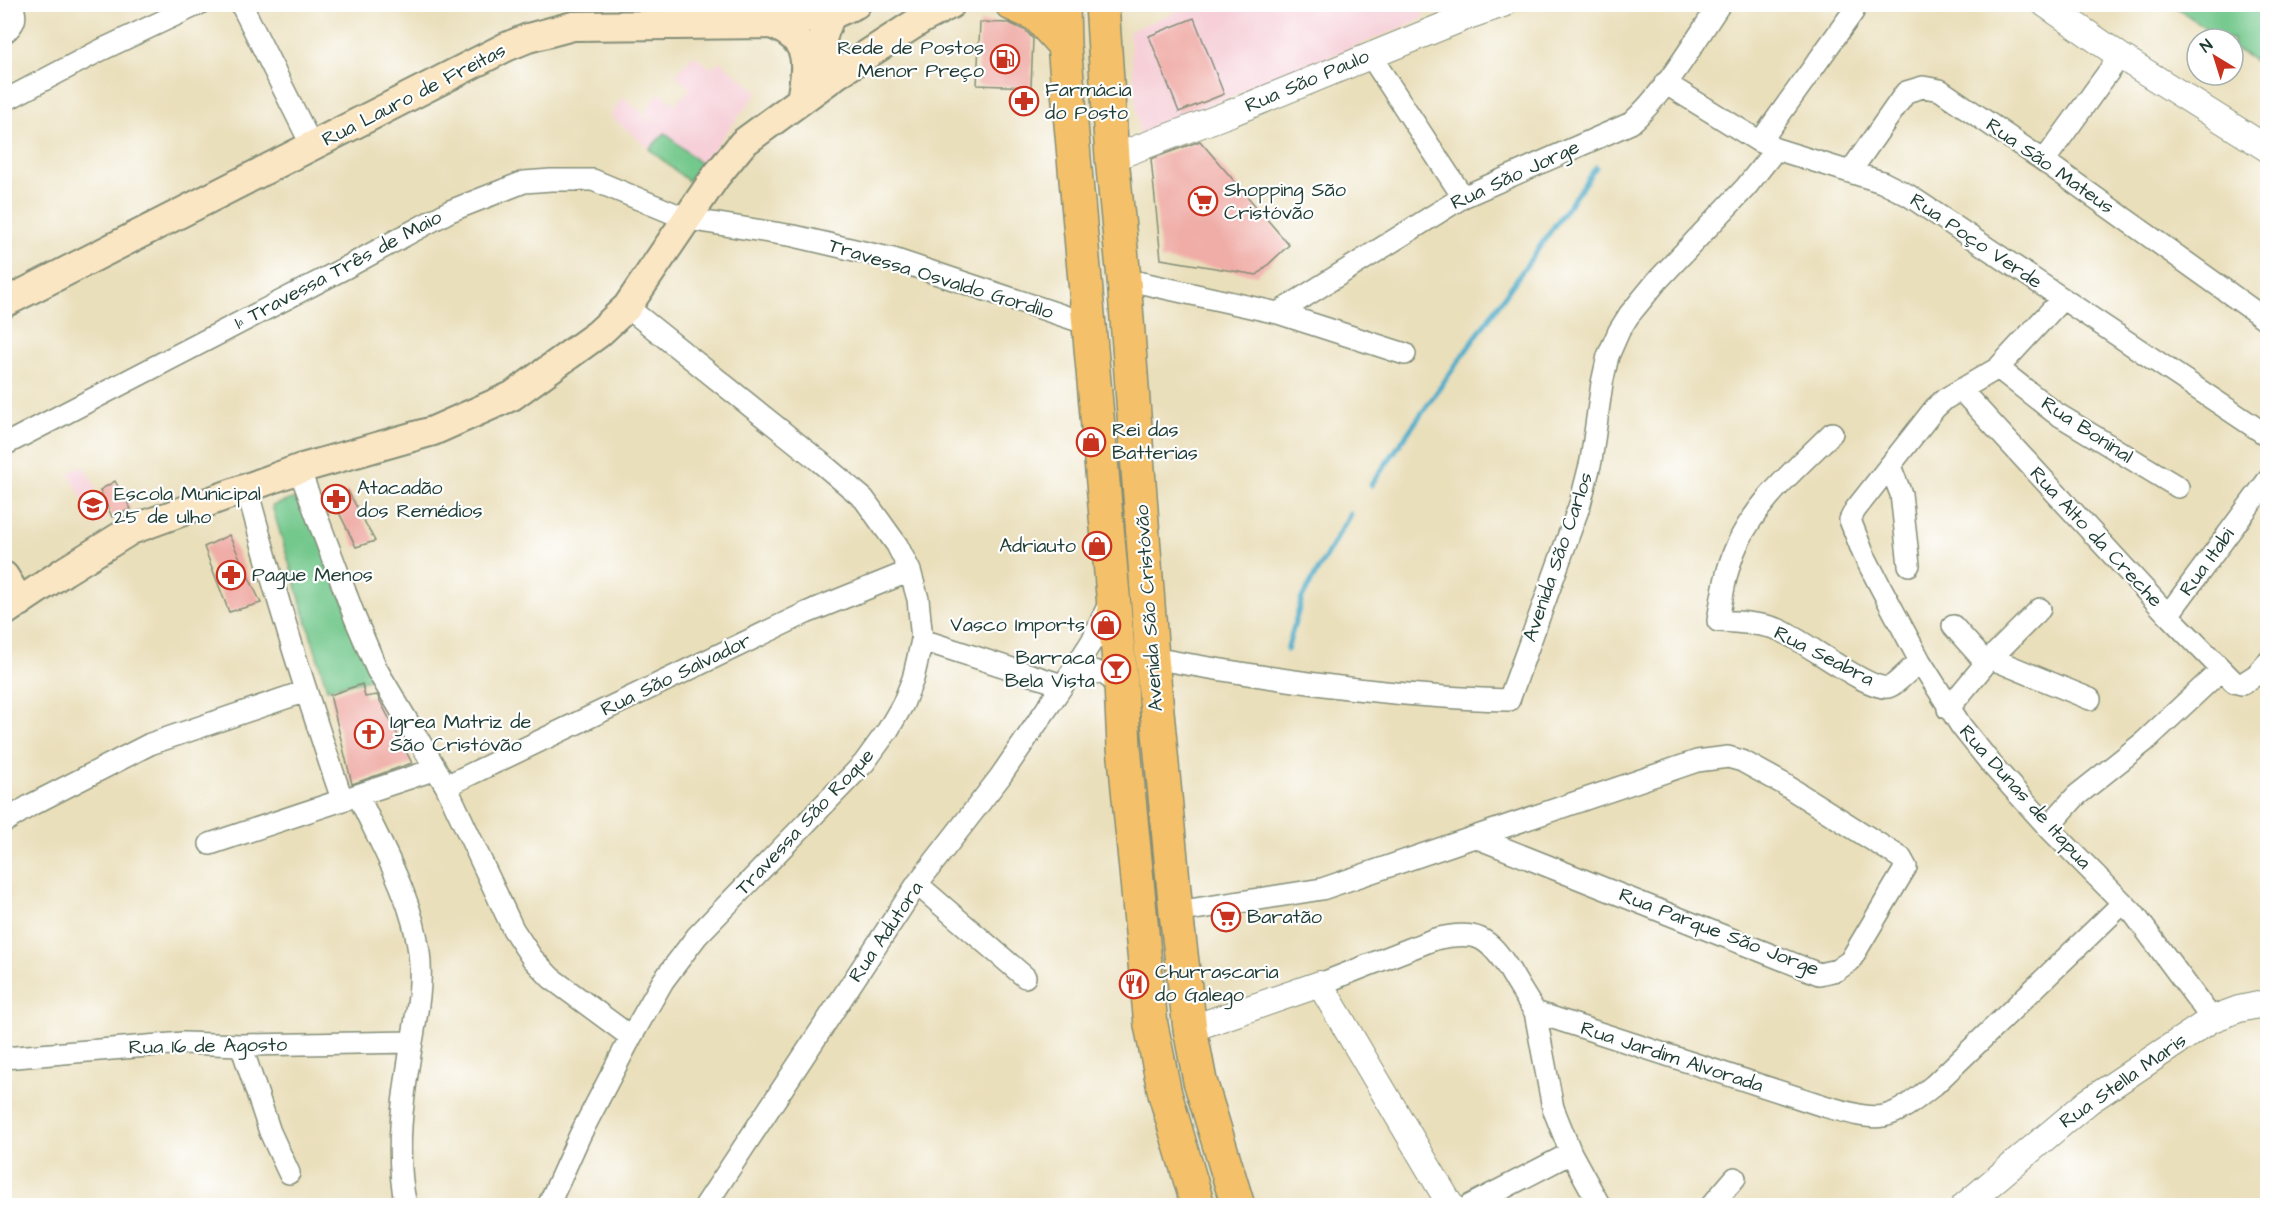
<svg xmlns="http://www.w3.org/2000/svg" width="2272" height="1210" font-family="'Architects Daughter',sans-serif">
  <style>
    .built { fill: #f6cfd8 }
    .green { fill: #73c88c; stroke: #498260; stroke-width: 1.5 }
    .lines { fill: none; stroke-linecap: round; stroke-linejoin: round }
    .stream { stroke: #48abc8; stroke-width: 5 }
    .building { fill: #f0ada7 }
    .minor-casing { stroke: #848e78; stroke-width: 24 }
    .tertiary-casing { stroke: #848e78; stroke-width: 28 }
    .secondary-casing { stroke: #848e78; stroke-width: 32 }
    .primary-casing { stroke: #848e78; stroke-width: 36 }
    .minor { stroke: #fff; stroke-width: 21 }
    .tertiary { stroke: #fff; stroke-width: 26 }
    .secondary { stroke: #fbe6c3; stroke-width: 28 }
    .primary { stroke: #f4c16a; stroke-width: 33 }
    .labels { text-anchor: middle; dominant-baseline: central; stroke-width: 4.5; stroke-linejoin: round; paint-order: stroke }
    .poi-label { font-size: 20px; fill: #1f3d34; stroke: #fff; text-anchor: start }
    .street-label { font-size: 20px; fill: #1f3d34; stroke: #fff }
  </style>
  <rect width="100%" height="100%" fill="#fff"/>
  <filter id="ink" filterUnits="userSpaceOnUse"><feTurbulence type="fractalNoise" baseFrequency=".0167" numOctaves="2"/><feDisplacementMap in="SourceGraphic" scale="12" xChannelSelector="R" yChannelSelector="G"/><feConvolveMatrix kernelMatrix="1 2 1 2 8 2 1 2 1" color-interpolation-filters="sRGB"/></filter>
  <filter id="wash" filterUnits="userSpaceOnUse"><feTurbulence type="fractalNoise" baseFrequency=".008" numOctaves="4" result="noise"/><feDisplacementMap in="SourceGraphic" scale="24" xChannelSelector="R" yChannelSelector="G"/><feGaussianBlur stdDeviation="1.35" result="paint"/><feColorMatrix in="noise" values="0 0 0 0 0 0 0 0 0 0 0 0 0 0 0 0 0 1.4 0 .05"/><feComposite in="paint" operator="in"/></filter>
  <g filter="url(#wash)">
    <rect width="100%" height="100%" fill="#eadfbb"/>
    <!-- built -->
    <path class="built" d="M1196 4 1419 5 1425 18 1139 134 1129 31Z
      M693 55 711 68 720 61 758 92 688 181 610 116 623 97 654 123 655 121 645 112 659 92 675 104 690 89 675 75Z
      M83 465 96 488 93 491 107 519 95 525 69 473Z"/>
    <!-- green -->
    <path class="green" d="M2173 5H2267V69L2233 47V39H2221Z
      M665 133 701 164 688 181 649 149Z
      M304 495 373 678 327 689 272 506Z"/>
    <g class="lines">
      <!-- stream -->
      <path class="stream" d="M1371 485 1596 167
        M1287 650 1302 598 1350 514"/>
    </g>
    <g id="blocks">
      <!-- building -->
      <path class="building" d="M1194 18 1224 94 1179 112 1149 36Z
        M980 22 1009 23 1026 31 1033 39 1031 87 977 85Z
        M1200 141 1289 245 1257 275 1161 259 1151 159Z
        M115 481 131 509 112 517 100 490Z
        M348 491 375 541 356 547 332 498Z
        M229 535 261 603 229 612 204 547Z
        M362 684 365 697 377 695 412 763 352 784 330 695Z"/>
    </g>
  </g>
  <g filter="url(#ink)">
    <use href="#blocks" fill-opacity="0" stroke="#848e78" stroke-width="1.5"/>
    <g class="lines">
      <!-- minor casing -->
      <g class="minor-casing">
        <path id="minor" d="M241 4 312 146
          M4 33C15 24 18 17 11 4
          M1370 55 1463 197
          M1665 83 1760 142 1776 149 1882 182 1908 195 2268 436
          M4 101 99 51 199 4
          M1760 142 1853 12
          M2044 161 2120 56
          M1850 172 1906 92 1923 87 1940 90 2044 161 2268 321
          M1124 279 1278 313 1405 354
          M2062 299 1998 368 1945 399 1935 408 1855 510 1850 520 1863 553 1879 584 1920 661 1961 726 1992 765 2048 827 2134 914 2212 1019
          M1278 313 1463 197 1631 123C1665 93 1694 42 1720 4
          M1998 368 2054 412 2178 487
          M1961 390 2168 615 2234 682 2242 684 2256 675 2268 662
          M1832 433C1798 467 1757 501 1737 545 1726 569 1722 596 1718 621 1737 622 1759 623 1777 629 1802 638 1867 691 1888 687 1895 686 1913 666 1920 661
          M4 445 349 266 450 211 524 182 551 180H593L687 219 794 236 893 259 1088 324
          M1890 466 1901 494 1909 565
          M299 469 355 618 377 670 446 786 513 929 532 958 551 978 631 1037
          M247 489C275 594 307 697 342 799
          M2168 615 2268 480
          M1953 626 1986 663
          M922 640 1062 685
          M1152 658C1270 679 1388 697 1509 700L1580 504 1591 461 1602 383 1608 356 1619 331 1629 315 1657 281 1746 187 1776 149
          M1990 658 2090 699
          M1076 666 1104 674 1121 685
          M1948 709 1986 663 2040 609
          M446 786 806 613 910 571
          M358 795C381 846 412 896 419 952 423 983 417 1012 412 1042 403 1097 394 1151 406 1206
          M4 822 31 805 150 744 306 691
          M2048 827 2076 796 2144 742 2221 670
          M210 844 436 769
          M917 884 1025 977
          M1176 912 1322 889 1697 761 1728 757 1742 761 1782 783 1901 858 1906 867 1850 961 1837 970 1819 974 1475 837
          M1320 984 1435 939C1477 930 1488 936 1510 971 1518 985 1526 998 1535 1012L1824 1106C1882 1122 1886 1124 1934 1085L2123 903
          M1535 1012 1553 1108 1571 1153 1600 1206
          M241 1045 270 1132 289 1173
          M4 1058 183 1043 241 1045 412 1042
          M548 1206 580 1135 631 1037 663 981 697 936 864 763 888 730 903 704 913 679 922 640 918 599 910 571 897 545 864 499 819 461 627 307
          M705 1206 917 884 1000 777 1076 666 1092 641 1111 599
          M1469 1206 1571 1153
          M1711 1206 1735 1178"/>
      </g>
      <!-- tertiary casing -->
      <g class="tertiary-casing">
        <path id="tertiary" d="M2045 4 2120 56 2268 149
          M1112 158 1231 113 1468 16 1503 4
          M1190 1029 1320 984 1451 1206
          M1964 1206 2089 1101 2212 1019 2239 1009 2268 1003"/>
      </g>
      <!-- secondary casing -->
      <g class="secondary-casing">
        <path id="secondary" d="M831 15C819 44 816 49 837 74
          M771 24C811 39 808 62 801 100
          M4 303 506 47 528 38 573 26 771 24 831 15 856 4
          M4 576 20 602
          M4 612 65 571 131 530 299 469 433 431 512 396 598 334 627 307 716 176 743 143 837 74 922 19 951 4"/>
      </g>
      <!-- primary casing -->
      <g class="primary-casing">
        <path id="primary" d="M1012 4 1037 15 1064 45
          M1063 4 1064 45 1121 685 1124 747 1151 1025 1165 1094 1198 1206
          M1102 4 1112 158 1124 279 1152 658 1176 912 1190 1029 1200 1081 1238 1206"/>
      </g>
      <!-- minor -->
      <use href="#minor" class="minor"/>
      <!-- tertiary -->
      <use href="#tertiary" class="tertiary"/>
      <!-- secondary -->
      <use href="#secondary" class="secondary"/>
      <!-- primary -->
      <use href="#primary" class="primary"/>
    </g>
  </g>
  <!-- icons -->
  <defs>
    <g id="fuel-ring" transform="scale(1.5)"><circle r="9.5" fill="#fff" stroke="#c8321e" stroke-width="1.5"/><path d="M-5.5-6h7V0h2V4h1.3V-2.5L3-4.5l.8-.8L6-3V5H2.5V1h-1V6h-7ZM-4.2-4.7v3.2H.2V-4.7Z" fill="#c8321e"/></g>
    <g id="pharmacy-ring" transform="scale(1.5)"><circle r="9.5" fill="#fff" stroke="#c8321e" stroke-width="1.5"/><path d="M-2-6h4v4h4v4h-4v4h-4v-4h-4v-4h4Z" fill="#c8321e"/></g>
    <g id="supermarket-ring" transform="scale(1.5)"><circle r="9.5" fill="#fff" stroke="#c8321e" stroke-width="1.5"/><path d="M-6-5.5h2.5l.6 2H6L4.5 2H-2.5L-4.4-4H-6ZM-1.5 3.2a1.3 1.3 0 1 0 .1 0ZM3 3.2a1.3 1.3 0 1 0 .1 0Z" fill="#c8321e"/></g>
    <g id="shop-ring" transform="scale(1.5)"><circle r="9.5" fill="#fff" stroke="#c8321e" stroke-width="1.5"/><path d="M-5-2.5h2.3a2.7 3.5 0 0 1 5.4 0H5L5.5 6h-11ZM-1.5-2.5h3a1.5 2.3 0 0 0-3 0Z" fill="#c8321e"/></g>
    <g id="school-ring" transform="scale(1.5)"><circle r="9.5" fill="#fff" stroke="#c8321e" stroke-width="1.5"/><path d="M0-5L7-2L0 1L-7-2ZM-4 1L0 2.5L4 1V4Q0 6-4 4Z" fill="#c8321e"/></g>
    <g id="bar-ring" transform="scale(1.5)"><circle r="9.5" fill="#fff" stroke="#c8321e" stroke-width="1.5"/><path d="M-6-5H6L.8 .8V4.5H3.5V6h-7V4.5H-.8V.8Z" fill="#c8321e"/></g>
    <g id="church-ring" transform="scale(1.5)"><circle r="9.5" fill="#fff" stroke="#c8321e" stroke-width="1.5"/><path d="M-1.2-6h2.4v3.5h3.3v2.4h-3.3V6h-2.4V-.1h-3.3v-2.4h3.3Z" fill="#c8321e"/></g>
    <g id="restaurant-ring" transform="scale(1.5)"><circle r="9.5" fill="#fff" stroke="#c8321e" stroke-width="1.5"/><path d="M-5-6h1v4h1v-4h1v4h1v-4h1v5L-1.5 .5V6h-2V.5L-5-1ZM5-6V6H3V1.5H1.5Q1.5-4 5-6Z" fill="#c8321e"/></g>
  </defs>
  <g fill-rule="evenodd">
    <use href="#fuel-ring" x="1005" y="59"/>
    <use href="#pharmacy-ring" x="1024" y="101"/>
    <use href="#supermarket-ring" x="1203" y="201"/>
    <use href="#shop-ring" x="1091" y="442"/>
    <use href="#pharmacy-ring" x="336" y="499"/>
    <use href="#school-ring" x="93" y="505"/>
    <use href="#shop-ring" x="1097" y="546"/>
    <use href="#pharmacy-ring" x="231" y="575"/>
    <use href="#shop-ring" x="1106" y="625"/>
    <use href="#bar-ring" x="1116" y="669"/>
    <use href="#church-ring" x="369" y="734"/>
    <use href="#supermarket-ring" x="1226" y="917"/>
    <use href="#restaurant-ring" x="1134" y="984"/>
  </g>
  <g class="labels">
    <!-- poi labels -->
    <g class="poi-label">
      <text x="984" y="48" text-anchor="end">Rede de Postos<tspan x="984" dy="23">Menor Preço</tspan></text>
      <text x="1045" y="90">Farmácia<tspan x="1045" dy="23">do Posto</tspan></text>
      <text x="1224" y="190">Shopping São<tspan x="1224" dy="23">Cristóvão</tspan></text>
      <text x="1112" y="430">Rei das<tspan x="1112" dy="23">Batterias</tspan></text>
      <text x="357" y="488">Atacadão<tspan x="357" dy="23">dos Remédios</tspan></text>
      <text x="114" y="494">Escola Municipal<tspan x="114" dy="23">25 de ulho</tspan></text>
      <text x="1076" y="546" text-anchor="end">Adriauto</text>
      <text x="252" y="575">Pague Menos</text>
      <text x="1085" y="625" text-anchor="end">Vasco Imports</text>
      <text x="1095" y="658" text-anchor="end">Barraca<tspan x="1095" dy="23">Bela Vista</tspan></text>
      <text x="390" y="722">Igrea Matriz de<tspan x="390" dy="23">São Cristóvão</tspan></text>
      <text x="1247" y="917">Baratão</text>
      <text x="1155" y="972">Churrascaria<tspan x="1155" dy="23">do Galego</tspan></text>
    </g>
    <!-- street labels -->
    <g class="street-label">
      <text transform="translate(1307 81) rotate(-23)">Rua São Paulo</text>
      <text transform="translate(414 95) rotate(-27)">Rua Lauro de Freitas</text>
      <text transform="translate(2050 166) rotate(35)">Rua São Mateus</text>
      <text transform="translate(1515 175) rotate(-25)">Rua São Jorge</text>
      <text transform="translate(1976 241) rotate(34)">Rua Poço Verde</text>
      <text transform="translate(338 270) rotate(-28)">1ª Travessa Três de Maio</text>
      <text transform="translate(941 279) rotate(17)">Travessa Osvaldo Gordilo</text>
      <text transform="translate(2087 430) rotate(33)">Rua Boninal</text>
      <text transform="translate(2096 537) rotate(47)">Rua Alto da Creche</text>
      <text transform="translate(1558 557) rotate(-71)">Avenida São Carlos</text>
      <text transform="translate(2207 562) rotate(-54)">Rua Itabi</text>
      <text transform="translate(1149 608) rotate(-94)">Avenida São Cristóvão</text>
      <text transform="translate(1824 656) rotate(27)">Rua Seabra</text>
      <text transform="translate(676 675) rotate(-26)">Rua São Salvador</text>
      <text transform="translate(2025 797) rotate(48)">Rua Dunas de Itapua</text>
      <text transform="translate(805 822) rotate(-47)">Travessa São Roque</text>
      <text transform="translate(886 932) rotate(-56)">Rua Adutora</text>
      <text transform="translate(1719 932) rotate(21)">Rua Parque São Jorge</text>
      <text transform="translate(208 1046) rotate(-1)">Rua 16 de Agosto</text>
      <text transform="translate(1672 1057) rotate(18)">Rua Jardim Alvorada</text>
      <text transform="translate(2123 1081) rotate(-35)">Rua Stella Maris</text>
    </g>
  </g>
  <!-- margin -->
  <rect width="2272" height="1210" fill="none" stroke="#fff" stroke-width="24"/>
  <!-- north arrow -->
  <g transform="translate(2215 57) rotate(322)"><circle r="28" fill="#ffffff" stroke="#a5b1ae" stroke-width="1.5"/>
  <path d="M0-4.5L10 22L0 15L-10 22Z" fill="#c8321e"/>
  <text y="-9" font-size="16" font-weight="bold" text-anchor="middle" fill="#1f3d34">N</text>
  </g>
</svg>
